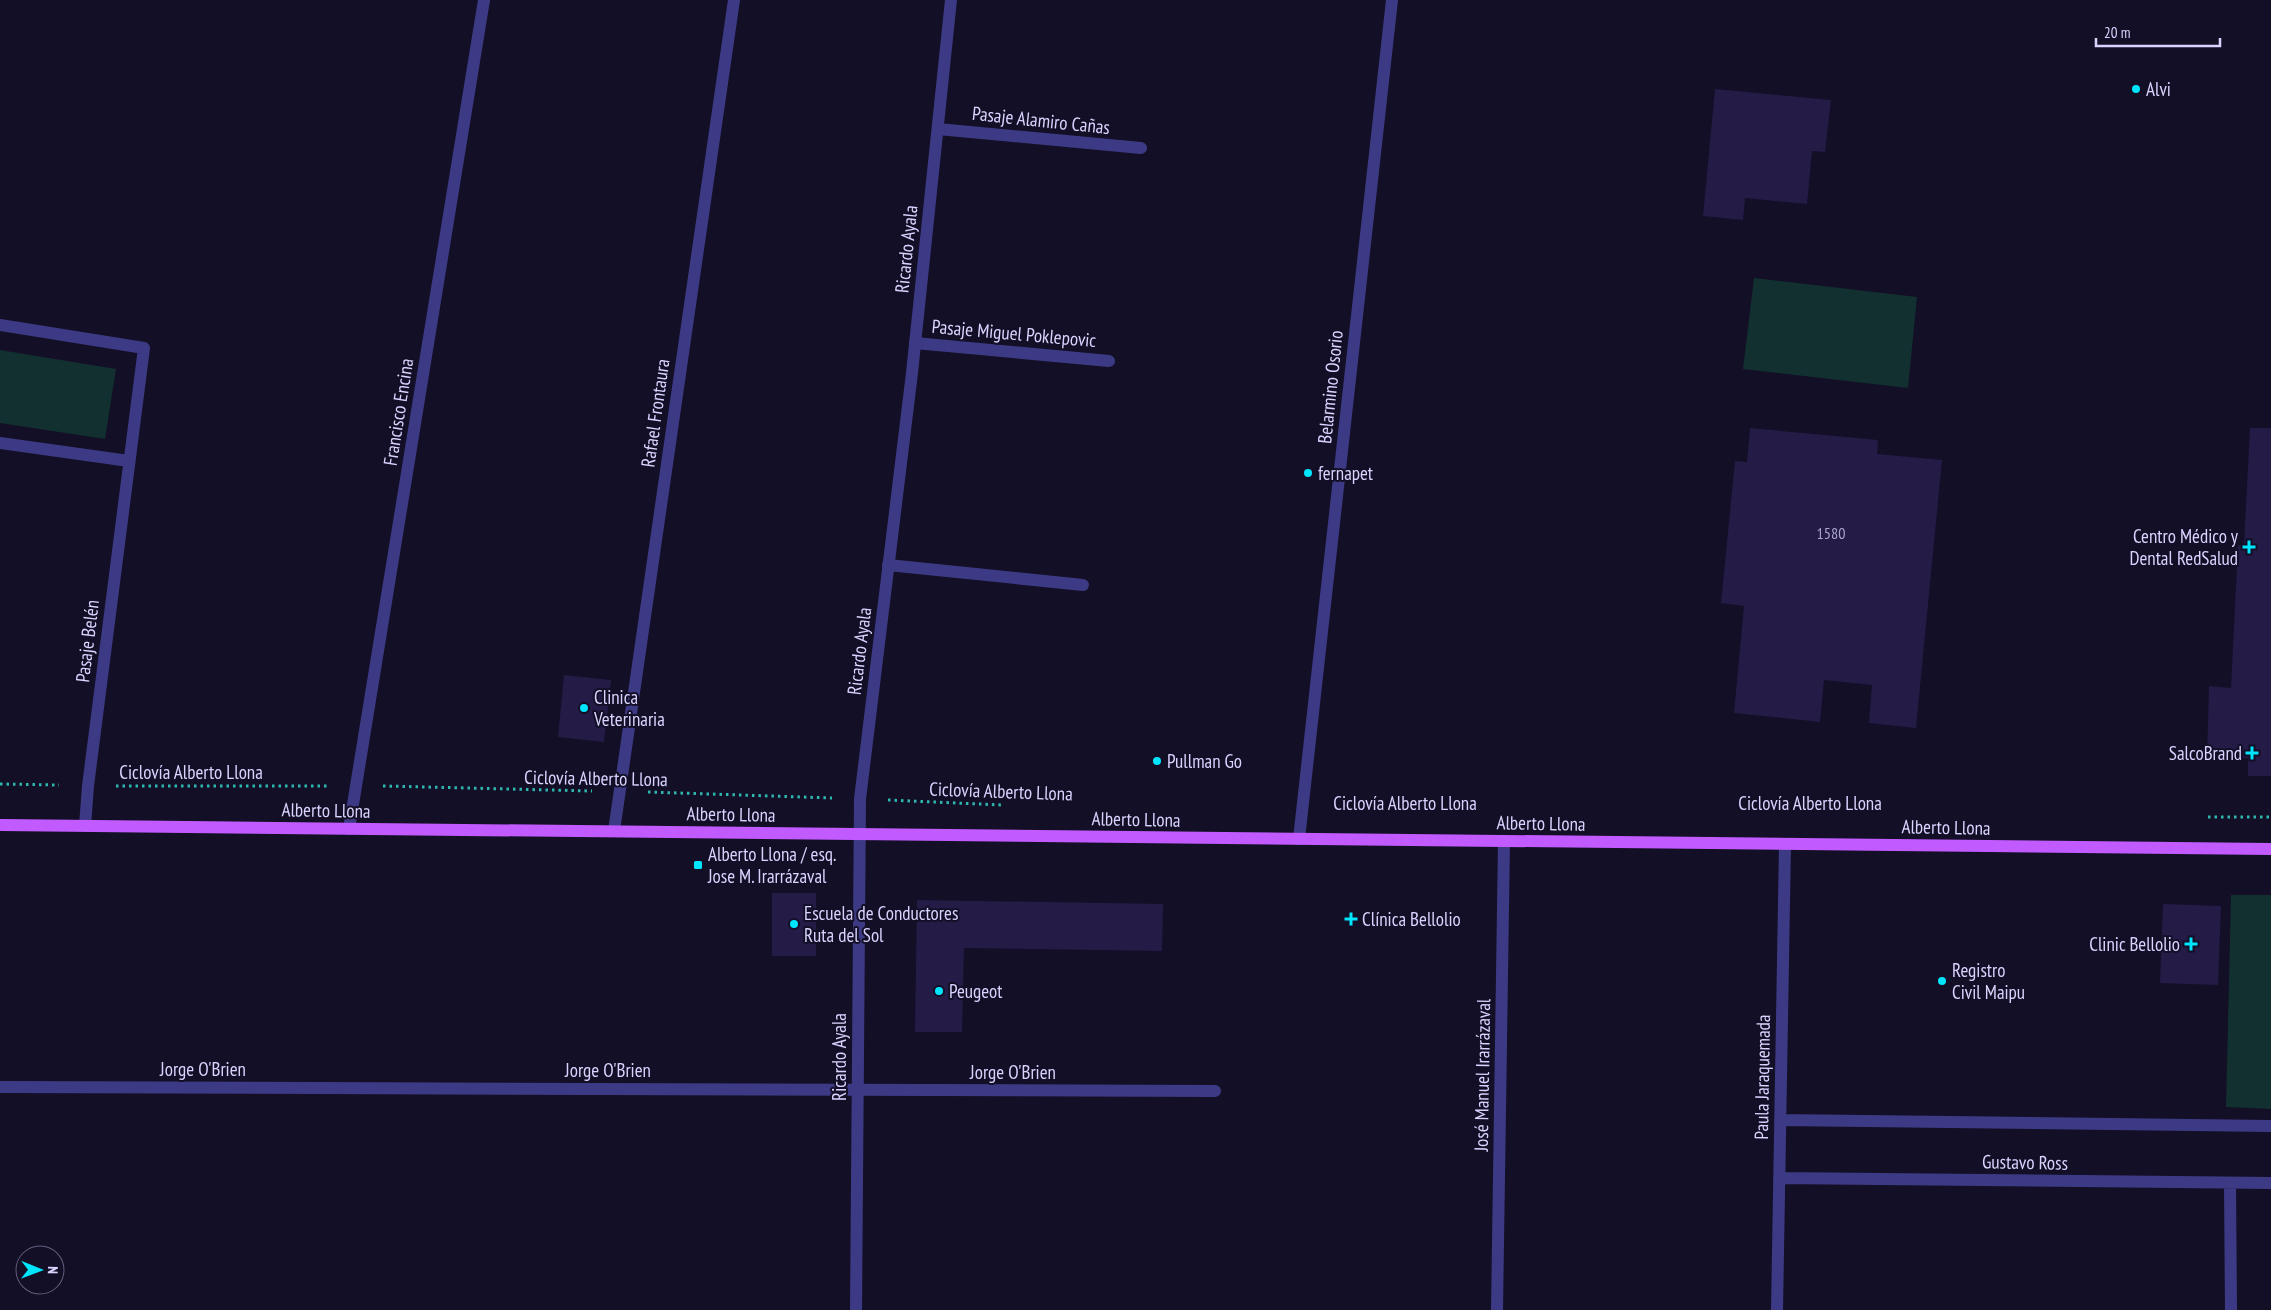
<svg xmlns="http://www.w3.org/2000/svg" width="2271" height="1310" font-family="'PT Sans Narrow',sans-serif">
  <style>
    .green { fill: #12302f }
    .building { fill: #241b47 }
    .lines { fill: none; stroke-linecap: round; stroke-linejoin: round }
    .path { stroke: #2fb8b0; stroke-width: 3; stroke-dasharray: 2.5 4; stroke-linecap: butt }
    .minor { stroke: #3d3a85; stroke-width: 12 }
    .tertiary { stroke: #3d3a85; stroke-width: 12 }
    .primary { stroke: #c25bff; stroke-width: 12 }
    .poi-dot { fill: #00e5ff; stroke: #130f26; stroke-width: 2 }
    .labels { text-anchor: middle; dominant-baseline: central; stroke-width: 4; stroke-linejoin: round; paint-order: stroke }
    .number-label { font-size: 16px; fill: #aca6d1 }
    .poi-label { font-size: 19px; fill: #d9d4ff; stroke: #130f26; text-anchor: start }
    .street-label { font-size: 19px; fill: #d9d4ff; stroke: #130f26 }
  </style>
  <rect width="100%" height="100%" fill="#130f26"/>
  <!-- green -->
  <path class="green" d="M1754 278 1917 297 1908 388 1743 369Z
    M0 350 116 369 105 439 0 423Z
    M2231 895H2271V1109L2226 1107Z"/>
  <!-- building -->
  <path class="building" d="M1715 89 1831 100 1825 152 1812 151 1807 204 1745 198 1743 220 1703 216Z
    M1750 428 1878 440 1877 454 1942 460 1916 728 1869 723 1872 685 1824 680 1820 722 1734 713 1744 606 1721 603 1735 461 1747 462Z
    M2250 428H2271V776H2248V758L2207 760 2209 686 2231 688 2238 545H2244Z
    M564 675 611 680 604 742 558 737Z
    M772 893H816V956H772Z
    M917 900 1163 904 1162 951 964 948 962 1032H915Z
    M2163 904 2221 906 2218 985 2160 983Z"/>
  <g class="lines">
    <!-- path -->
    <path class="path" d="M0 784 59 785
      M116 786H327
      M383 786 592 791
      M648 792 832 798
      M888 800 1002 805
      M2208 817H2271"/>
    <!-- minor -->
    <path class="minor" d="M938 129 1141 148
      M0 325 144 348 88 786 85 826
      M915 343 1109 361
      M0 443 129 461
      M888 565 1083 585
      M349 829 484 0
      M614 831 734 0
      M0 1087 1215 1091
      M1780 1120 2271 1126
      M1779 1178 2271 1183
      M2230 1183 2231 1310
      M1777 1310 1785 844"/>
    <!-- tertiary -->
    <path class="tertiary" d="M1299 839 1392 0
      M856 1310 860 799 912 373 951 0
      M1497 1310 1504 841"/>
    <!-- primary -->
    <path class="primary" d="M0 825 2271 849"/>
  </g>
  <!-- markers -->
  <g class="poi-dot">
    <circle cx="2136" cy="89" r="5"/>
    <circle cx="1308" cy="473" r="5"/>
    <path d="M2246.5 539.5h5v5h5v5h-5v5h-5v-5h-5v-5h5z"/>
    <circle cx="584" cy="708" r="5"/>
    <path d="M2249.5 745.5h5v5h5v5h-5v5h-5v-5h-5v-5h5z"/>
    <circle cx="1157" cy="761" r="5"/>
    <rect x="693" y="860" width="10" height="10" rx="2.5"/>
    <path d="M1348.5 911.5h5v5h5v5h-5v5h-5v-5h-5v-5h5z"/>
    <circle cx="794" cy="924" r="5"/>
    <path d="M2188.5 936.5h5v5h5v5h-5v5h-5v-5h-5v-5h5z"/>
    <circle cx="1942" cy="981" r="5"/>
    <circle cx="939" cy="991" r="5"/>
  </g>
  <g class="labels">
    <!-- number labels -->
    <g class="number-label">
      <text x="1831" y="533">1580</text>
    </g>
    <!-- poi labels -->
    <g class="poi-label">
      <text x="2146" y="89">Alvi</text>
      <text x="1318" y="473">fernapet</text>
      <text x="2238" y="536" text-anchor="end">Centro Médico y<tspan x="2238" dy="22">Dental RedSalud</tspan></text>
      <text x="594" y="697">Clinica<tspan x="594" dy="22">Veterinaria</tspan></text>
      <text x="2242" y="753" text-anchor="end">SalcoBrand</text>
      <text x="1167" y="761">Pullman Go</text>
      <text x="708" y="854">Alberto Llona / esq.<tspan x="708" dy="22">Jose M. Irarrázaval</tspan></text>
      <text x="804" y="913">Escuela de Conductores<tspan x="804" dy="22">Ruta del Sol</tspan></text>
      <text x="1362" y="919">Clínica Bellolio</text>
      <text x="2180" y="944" text-anchor="end">Clinic Bellolio</text>
      <text x="1952" y="970">Registro<tspan x="1952" dy="22">Civil Maipu</tspan></text>
      <text x="949" y="991">Peugeot</text>
    </g>
    <!-- street labels -->
    <g class="street-label">
      <text transform="translate(1041 120) rotate(6)">Pasaje Alamiro Cañas</text>
      <text transform="translate(906 249) rotate(-84)">Ricardo Ayala</text>
      <text transform="translate(1014 333) rotate(5)">Pasaje Miguel Poklepovic</text>
      <text transform="translate(1330 387) rotate(-84)">Belarmino Osorio</text>
      <text transform="translate(398 412) rotate(-81)">Francisco Encina</text>
      <text transform="translate(655 413) rotate(-82)">Rafael Frontaura</text>
      <text transform="translate(87 641) rotate(-83)">Pasaje Belén</text>
      <text transform="translate(859 651) rotate(-83)">Ricardo Ayala</text>
      <text x="191" y="772">Ciclovía Alberto Llona</text>
      <text transform="translate(596 778) rotate(1)">Ciclovía Alberto Llona</text>
      <text transform="translate(1001 791) rotate(2)">Ciclovía Alberto Llona</text>
      <text x="1405" y="803">Ciclovía Alberto Llona</text>
      <text x="1810" y="803">Ciclovía Alberto Llona</text>
      <text transform="translate(326 810) rotate(1)">Alberto Llona</text>
      <text transform="translate(731 814) rotate(1)">Alberto Llona</text>
      <text transform="translate(1136 819) rotate(1)">Alberto Llona</text>
      <text transform="translate(1541 823) rotate(1)">Alberto Llona</text>
      <text transform="translate(1946 827) rotate(1)">Alberto Llona</text>
      <text transform="translate(839 1057) rotate(-90)">Ricardo Ayala</text>
      <text x="203" y="1069">Jorge O'Brien</text>
      <text x="608" y="1070">Jorge O'Brien</text>
      <text x="1013" y="1072">Jorge O'Brien</text>
      <text transform="translate(1482 1075) rotate(-89)">José Manuel Irarrázaval</text>
      <text transform="translate(1762 1077) rotate(-89)">Paula Jaraquemada</text>
      <text transform="translate(2025 1162) rotate(1)">Gustavo Ross</text>
    </g>
  </g>
  <!-- north arrow -->
  <g transform="translate(40 1270) rotate(91)"><circle r="24" fill="#130f26" stroke="#625e7d"/>
  <path d="M0-4L9 19L0 12L-9 19Z" fill="#00e5ff"/>
  <text y="-8" font-size="14" font-weight="bold" text-anchor="middle" fill="#d9d4ff">N</text>
  </g>
  <!-- scale -->
  <path d="M2096 38v8h124v-8" fill="none" stroke="#d9d4ff" stroke-width="2.5"/>
  <text x="2104" y="38" font-size="15" fill="#d9d4ff" stroke="#130f26" stroke-width="4" paint-order="stroke">20 m</text>
</svg>
